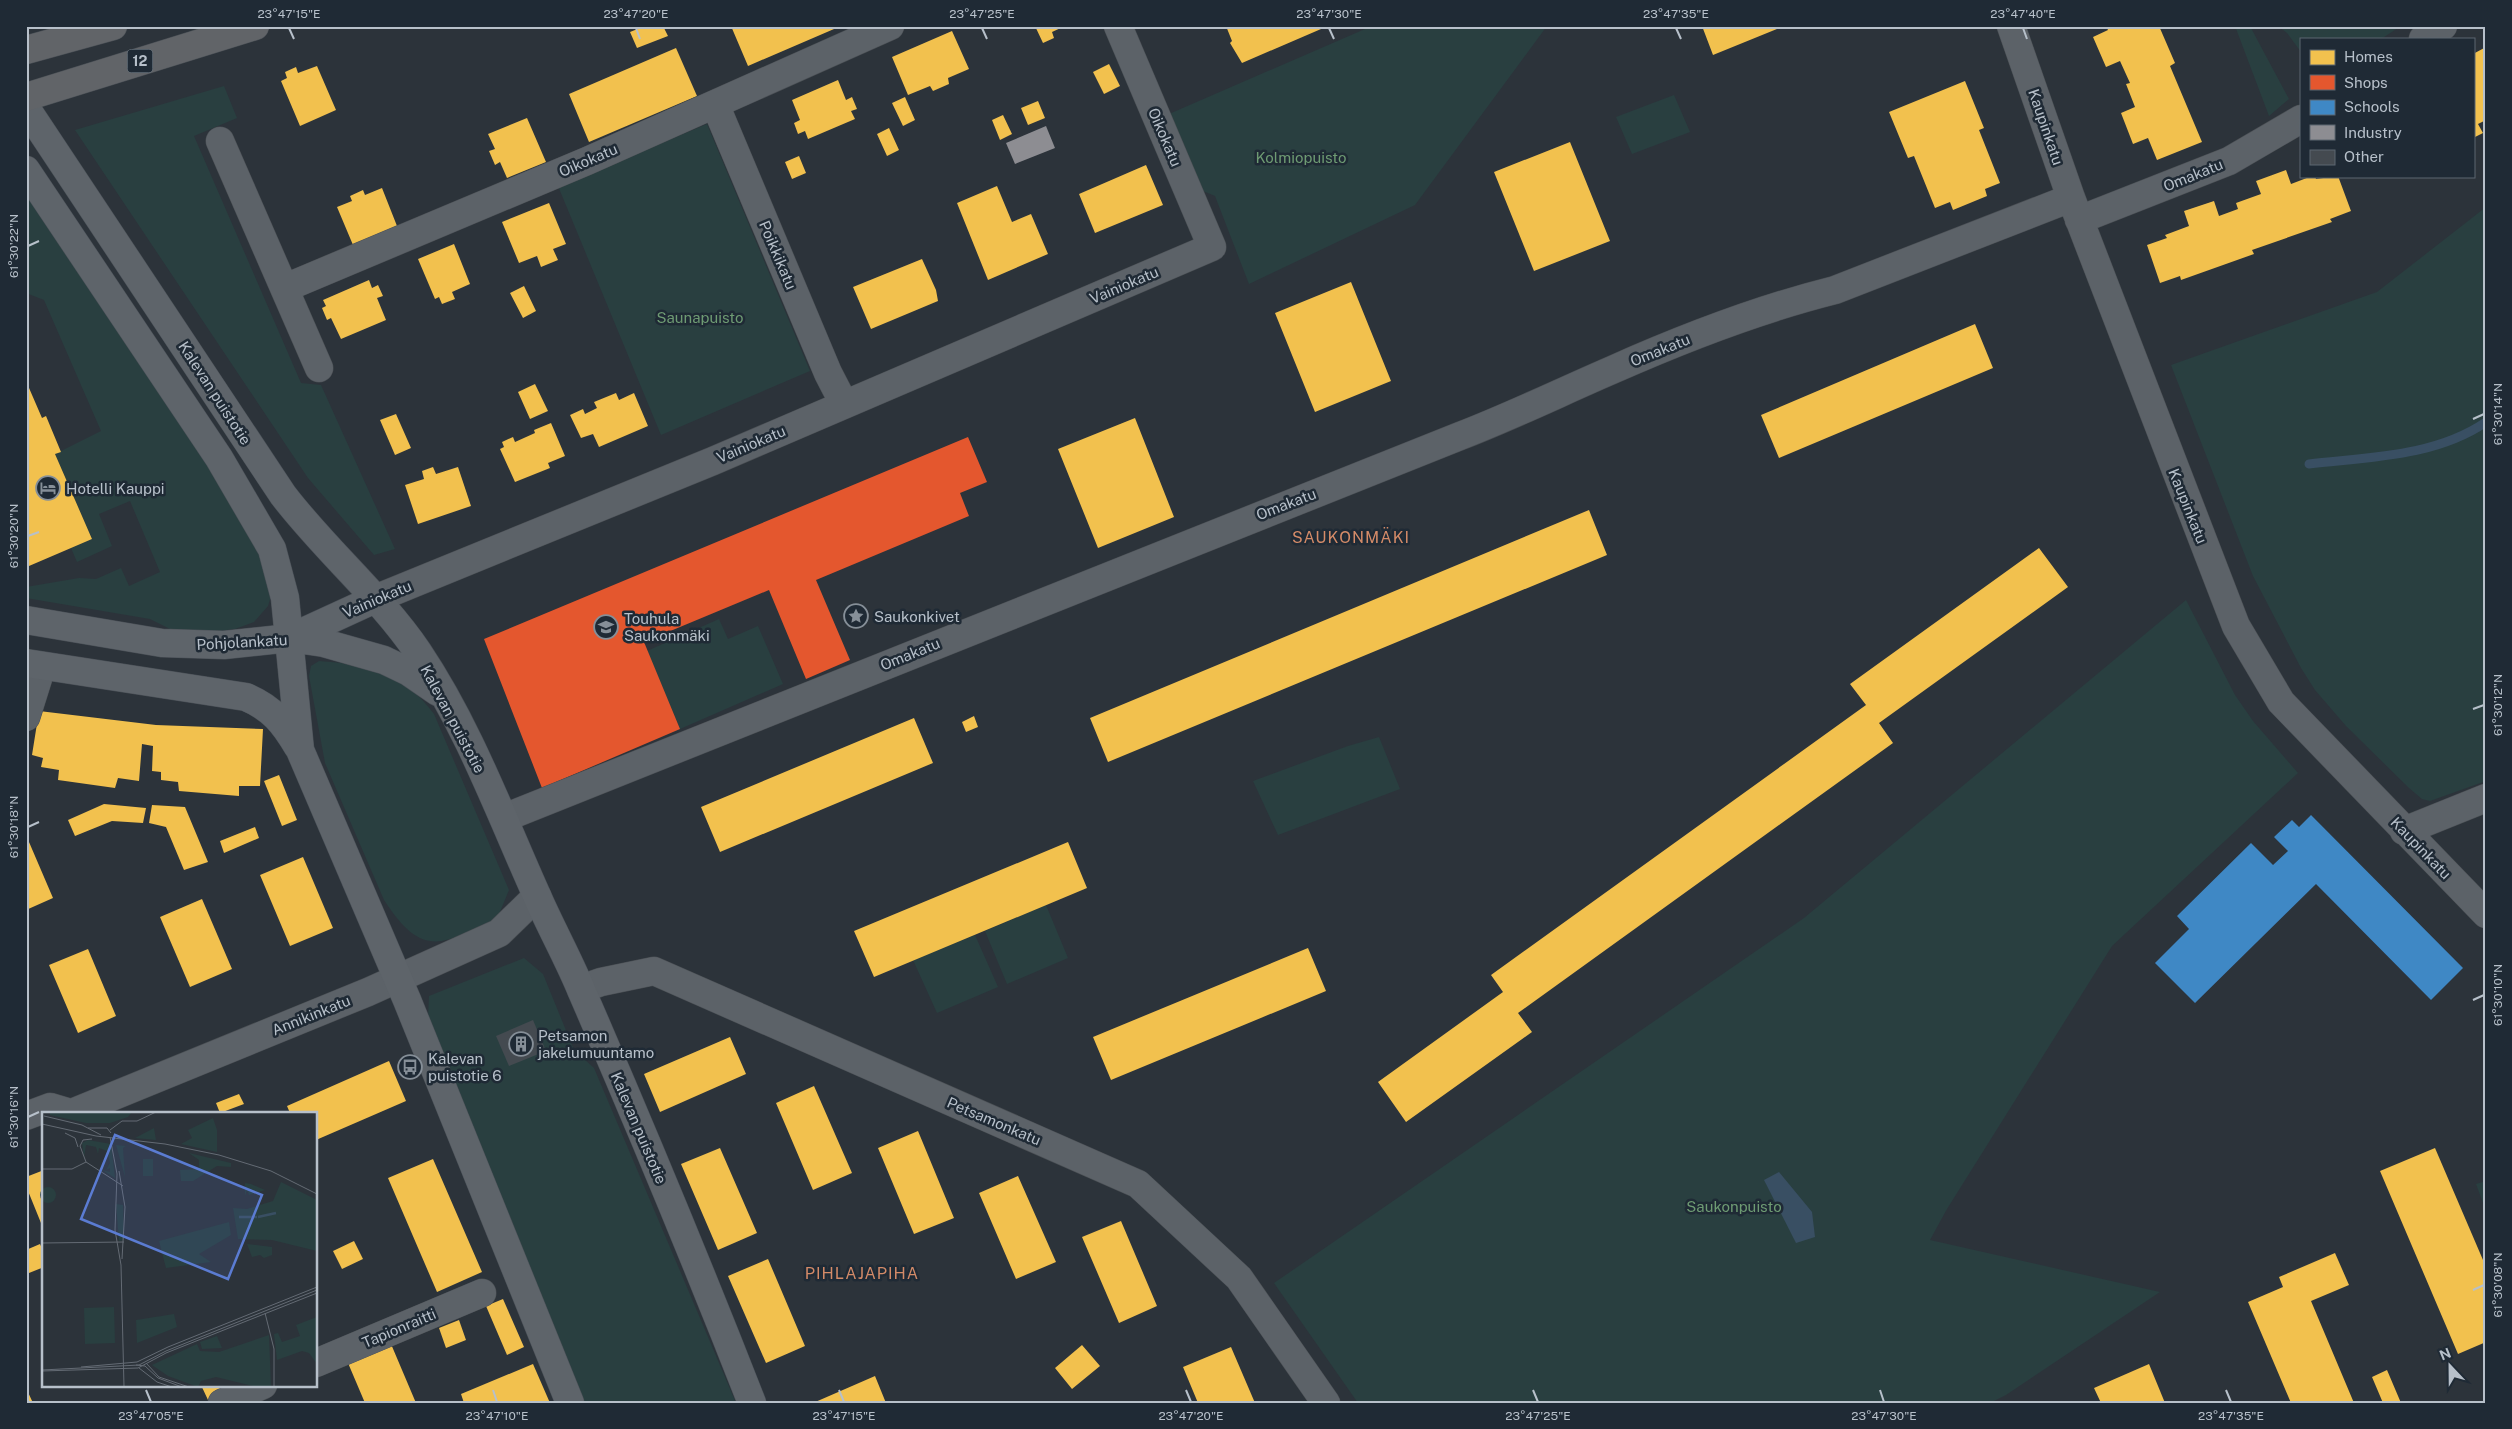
<svg xmlns="http://www.w3.org/2000/svg" width="2512" height="1429" font-family="'Public Sans',sans-serif">
  <style>
    .green { fill: #293f40 }
    .water { fill: #394f63 }
    .homes { fill: #f2c14e }
    .shops { fill: #e4572e }
    .schools { fill: #3f88c5 }
    .industry { fill: #8d8d92 }
    .lines { fill: none; stroke-linecap: round; stroke-linejoin: round }
    .stream { stroke: #394f63; stroke-width: 9 }
    .building { fill: #444a50 }
    .minor-casing { stroke: #4a4f54; stroke-width: 29 }
    .major-casing { stroke: #4a5057; stroke-width: 29 }
    .highway-casing { stroke: #494f55; stroke-width: 29 }
    .minor { stroke: #5c6268; stroke-width: 28 }
    .major { stroke: #5e646a; stroke-width: 28 }
    .highway { stroke: #616468; stroke-width: 28 }
    .ticks { fill: none; stroke: #b7c0ca; stroke-width: 2 }
    .labels { text-anchor: middle; dominant-baseline: central; stroke-width: 5; stroke-linejoin: round; paint-order: stroke }
    .shield { fill: #1f2a35; stroke: #89939d; stroke-width: 1 }
    .shield-label { font-size: 14px; font-weight: bold; fill: #b7c0ca }
    .street-label { font-size: 15px; fill: #b7c0ca; stroke: #1f2a35 }
    .park-label { font-size: 15px; fill: #6e9b73; stroke: #1f2a35 }
    .poi-label { font-size: 15px; fill: #b7c0ca; stroke: #1f2a35; text-anchor: start }
    .neighbourhood-label { font-size: 16px; letter-spacing: 1px; fill: #d48b68; stroke: #1f2a35 }
    .inset-river { fill: none; stroke: #394f63; stroke-width: 2.5 }
    .inset-road { fill: none; stroke: #646b74; stroke-width: 1 }
    .view { fill: #5b7cd2; fill-opacity: 0.15; stroke: #5b7cd2; stroke-width: 2.5 }
    .inset-edge { fill: none; stroke: #b7c0ca; stroke-width: 2.5 }
    .neatline { fill: none; stroke: #b7c0ca; stroke-width: 2 }
    .ticks-label { font-size: 12px; text-anchor: middle; fill: #b7c0ca }
  </style>
  <rect width="100%" height="100%" fill="#2c333a"/>
  <!-- green -->
  <path class="green" d="M1372 26H1547L1415 205 1249 284 1215 196 1203 191 1169 114Z
    M2235 26H2252L2251 28 2289 99 2269 116Z
    M2278 26H2401L2381 39H2301V52L2287 33Z
    M224 86 237 118 194 136 301 383 321 385 395 549 374 555 308 478 75 130Z
    M1674 95 1690 132 1632 154 1616 117Z
    M707 124 810 371 661 435 558 186Z
    M26 188 180 416 261 555 272 593 268 606 254 622 235 629 213 632 170 629 150 619 26 598V587L79 578 96 579 121 568 129 586 160 572 130 501 99 514 112 546 77 562 71 548 92 539 55 454 101 431 44 300 26 293Z
    M2486 207V781L2430 801 2422 799 2409 788 2346 726 2315 690 2301 668 2253 576 2171 365 2377 292Z
    M2186 600 2235 695 2253 721 2298 773 2112 946 1947 1209 1930 1240 2160 1292 2006 1395 1990 1403H1358L1274 1283 1804 918Z
    M719 619 728 639 758 626 783 684 680 729 647 651Z
    M319 661C367 664 404 673 434 714L509 890 497 919C442 944 423 960 384 900L325 763 309 676 311 666Z
    M1379 737 1400 789 1278 835 1253 781 1348 746Z
    M1046 905 1068 958 1007 984 985 931Z
    M975 935 998 987 937 1013 913 960Z
    M524 958 543 974 574 1050 594 1068 736 1403H584L428 1018 429 996Z
    M2486 1181V1211L2476 1184Z"/>
  <!-- water -->
  <path class="water" d="M1779 1172 1812 1212 1815 1237 1796 1243 1764 1180Z"/>
  <!-- homes -->
  <path class="homes" d="M645 26H663L668 36 637 48 630 32Z
    M731 26 765 27 841 26 748 66Z
    M1035 26H1065L1052 32 1054 38 1043 43Z
    M1226 26H1328L1242 63 1230 43 1232 41Z
    M1702 26H1784L1713 55Z
    M2106 26H2159L2175 63 2170 66 2202 142 2157 160 2148 138 2133 144 2121 113 2135 107 2126 84 2130 83 2120 61 2106 67 2093 37 2108 30Z
    M952 31 969 69 948 78 949 84 933 91 930 86 908 95 892 57Z
    M2486 47V120L2478 124 2483 133 2473 138V54Z
    M676 48 697 96 589 142 569 94Z
    M1109 64 1120 86 1104 94 1093 72Z
    M317 66 336 110 300 126 281 81 287 78 285 72 296 67 298 73Z
    M838 80 846 100 852 97 857 109 851 111 855 119 808 139 805 131 798 134 794 123 800 120 792 100Z
    M1965 81 1984 128 1979 130 2000 183 1985 189 1987 196 1953 210 1950 202 1935 208 1914 156 1908 158 1889 112Z
    M905 97 915 120 903 126 892 103Z
    M1038 101 1045 118 1028 125 1021 108Z
    M1003 115 1012 134 1000 140 992 120Z
    M527 118 546 162 507 178 500 162 495 165 489 151 495 149 488 134Z
    M889 128 899 150 887 156 877 134Z
    M1570 142 1610 241 1534 271 1494 172Z
    M799 156 806 173 792 179 785 162Z
    M1146 165 1163 205 1095 233 1079 194Z
    M2286 170 2291 184 2312 176H2315L2316 179 2338 176 2351 211 2330 219 2332 222 2252 250 2254 254 2181 280 2180 276 2160 283 2147 245 2167 238 2165 235 2189 226 2184 211 2214 201 2219 216 2238 209 2236 203 2261 194 2256 181Z
    M997 186 1012 222 1031 214 1048 254 988 280 957 203Z
    M382 188 397 226 353 245 337 207 352 201 350 196 363 190 365 195Z
    M549 203 566 244 553 249 558 260 541 267 537 256 519 263 502 222Z
    M454 244 470 284 452 292 455 299 442 304 439 297 435 299 418 259Z
    M922 259 936 290 938 301 871 329 853 287Z
    M369 280 372 288 378 285 383 296 377 298 386 320 341 339 331 318 327 320 322 308 326 306 323 300Z
    M1351 282 1391 381 1315 412 1275 313Z
    M524 286 536 311 523 318 510 293Z
    M1975 324 1993 368 1779 458 1761 415Z
    M26 381 42 418 46 416 61 452 55 454 92 539 29 566 26 560Z
    M535 384 548 411 530 419 518 392Z
    M616 393 619 400 634 393 648 426 599 447 593 434 581 438 570 415 583 409 585 414 597 408 594 402Z
    M396 414 411 448 395 455 380 420Z
    M1135 418 1174 517 1098 548 1058 449Z
    M551 423 565 456 548 463 550 468 515 482 500 449 504 447 502 442 513 437 515 442 535 433 534 430Z
    M433 467 436 474 458 467 471 506 418 524 405 485 424 479 422 471Z
    M1589 510 1607 555 1108 762 1090 718Z
    M2039 548 2068 587 1879 723 1893 743 1518 1013 1532 1032 1406 1122 1378 1082 1503 992 1491 975 1866 705 1850 684Z
    M39 711 156 725 263 729 260 786H239V796L179 791 178 782 161 780V772L152 771 153 746 142 744 139 781 118 778 115 788 58 780 59 770 41 767 43 758 32 755Z
    M974 716 978 727 966 732 962 722Z
    M914 718 933 763 720 852 701 807Z
    M279 775 297 820 282 826 264 781Z
    M104 804 146 808 143 823 112 821 75 836 68 820Z
    M152 805 185 807 208 862 184 870 166 827 149 823Z
    M255 827 259 838 224 853 220 841Z
    M26 835 53 898 26 910Z
    M1068 842 1087 888 874 977 854 931Z
    M303 857 333 928 290 946 260 875Z
    M202 899 232 969 190 987 160 917Z
    M1308 948 1326 991 1111 1080 1093 1037Z
    M88 949 116 1016 78 1033 49 965Z
    M730 1037 746 1074 660 1112 644 1074Z
    M389 1061 406 1101 316 1140V1113H290L287 1106Z
    M814 1086 852 1173 813 1190 776 1103Z
    M239 1094 244 1104 220 1113 216 1103Z
    M918 1131 954 1218 914 1234 878 1148Z
    M720 1148 757 1233 718 1250 681 1164Z
    M2435 1148 2486 1267V1342L2458 1354 2380 1171Z
    M433 1159 482 1272 437 1292 388 1178Z
    M44 1170V1222L41 1223 26 1186V1177Z
    M1018 1176 1056 1262 1016 1279 979 1193Z
    M1121 1221 1157 1306 1119 1323 1082 1237Z
    M354 1241 363 1259 342 1269 333 1251Z
    M40 1244 44 1253V1267L29 1273 26 1266V1250Z
    M2335 1253 2349 1285 2311 1301 2354 1403H2291L2248 1302 2283 1287 2279 1277Z
    M768 1259 805 1346 766 1363 728 1276Z
    M503 1299 524 1347 507 1355 486 1306Z
    M459 1320 466 1340 446 1348 439 1328Z
    M391 1344 416 1403H365L348 1363Z
    M1082 1345 1100 1366 1072 1389 1055 1368Z
    M1231 1347 1255 1403H1198L1183 1367Z
    M533 1364 550 1403H464L461 1394Z
    M2149 1364 2165 1403H2101L2094 1388Z
    M2387 1370 2401 1403H2383L2372 1377Z
    M875 1376 886 1403H813Z
    M201 1385H241L208 1400Z
    M26 1388 33 1403H26Z"/>
  <!-- shops -->
  <path class="shops" d="M968 437 987 482 960 493 969 516 816 580 850 660 806 679 769 590 644 642 680 729 542 788 484 639Z"/>
  <!-- schools -->
  <path class="schools" d="M2311 815 2463 968 2431 1000 2316 884 2195 1003 2155 963 2189 929 2177 916 2251 843 2273 865 2288 851 2274 837 2292 820 2299 827Z"/>
  <!-- industry -->
  <path class="industry" d="M1046 126 1055 148 1015 164 1006 143Z"/>
  <g class="lines">
    <!-- stream -->
    <path class="stream" d="M2309 464C2368 457 2435 457 2486 422"/>
  </g>
  <!-- building -->
  <path class="building" d="M533 1020 546 1051 509 1066 496 1036Z"/>
  <g class="lines">
    <!-- minor casing -->
    <g class="minor-casing">
      <path id="minor" d="M2011 26 2071 198 2236 626 2281 702 2486 914
        M2423 39 2443 26
        M715 104 828 373 844 404
        M220 141 319 368
        M2079 220 2229 161 2301 119
        M285 288 587 161 890 26
        M375 599 713 461 1212 247 1118 26
        M26 717 42 666
        M504 818C822 690 1140 561 1460 436 1512 416 1561 392 1612 370 1684 338 1759 309 1835 290L2071 198
        M2404 831 2486 798
        M581 989 601 982 654 971 1138 1184 1239 1278 1326 1403
        M72 1113 368 992 499 933 537 896
        M26 1116 50 1107 70 1113
        M316 1363 482 1293
        M222 1403 263 1385"/>
    </g>
    <!-- major casing -->
    <g class="major-casing">
      <path id="major" d="M26 108 283 495C325 550 380 596 418 652 469 728 501 816 538 898 552 930 569 960 582 992 641 1128 698 1265 752 1403
        M26 170 219 458 272 549 285 598 300 750 407 1000 570 1403
        M26 620 162 643 224 645 290 638 324 643 384 660 409 672 438 692
        M290 638 375 599
        M26 663 246 697C272 708 284 723 298 747"/>
    </g>
    <!-- highway casing -->
    <g class="highway-casing">
      <path id="highway" d="M26 50 113 26
        M26 97 255 26"/>
    </g>
    <!-- minor -->
    <use href="#minor" class="minor"/>
    <!-- major -->
    <use href="#major" class="major"/>
    <!-- highway -->
    <use href="#highway" class="highway"/>
  </g>
  <!-- ticks -->
  <path class="ticks" d="M289 28 294 39M636 28 640 39M982 28 987 39M1329 28 1334 39M1676 28 1681 39M2023 28 2027 39M28 246 39 241M2473 419 2484 414M28 536 39 532M2473 709 2484 705M28 827 39 822M2473 1000 2484 995M28 1117 39 1112M2473 1290 2484 1285M146 1390 151 1402M493 1390 497 1402M839 1390 844 1402M1186 1390 1191 1402M1533 1390 1538 1402M1880 1390 1884 1402M2226 1390 2231 1402"/>
  <!-- icons -->
  <defs>
    <g id="hotel-ring" transform="scale(1.25)"><circle r="9.5" fill="#1f2a35" stroke="#868f98" stroke-width="1.5"/><path d="M-6-4.5h1.5V1H6V5H4.5V3h-9V5H-6ZM-4 0a1.8 1.8 0 1 1 3.6 0ZM.5 0V-2.5h3Q6-2.5 6 0Z" fill="#868f98"/></g>
    <g id="sight-ring" transform="scale(1.25)"><circle r="9.5" fill="#1f2a35" stroke="#868f98" stroke-width="1.5"/><path d="M0-6L1.8-2.2L6-1.7L2.9 1.2L3.7 5.4L0 3.3L-3.7 5.4L-2.9 1.2L-6-1.7L-1.8-2.2Z" fill="#868f98"/></g>
    <g id="school-ring" transform="scale(1.25)"><circle r="9.5" fill="#1f2a35" stroke="#868f98" stroke-width="1.5"/><path d="M0-5L7-2L0 1L-7-2ZM-4 1L0 2.5L4 1V4Q0 6-4 4Z" fill="#868f98"/></g>
    <g id="building-ring" transform="scale(1.25)"><circle r="9.5" fill="#1f2a35" stroke="#868f98" stroke-width="1.5"/><path d="M-4-6H4V6H1V3H-1V6H-4ZM-2.5-4.3h1.7v1.8h-1.7ZM.8-4.3h1.7v1.8H.8ZM-2.5-1h1.7V.8h-1.7ZM.8-1h1.7V.8H.8Z" fill="#868f98"/></g>
    <g id="bus-ring" transform="scale(1.25)"><circle r="9.5" fill="#1f2a35" stroke="#868f98" stroke-width="1.5"/><path d="M-5-6H5V4H4V6H2V4H-2V6H-4V4H-5ZM-3.5-4V0h7V-4ZM-3.5 1.2v1.5H-2V1.2ZM2 1.2v1.5H3.5V1.2Z" fill="#868f98"/></g>
  </defs>
  <g fill-rule="evenodd">
    <use href="#hotel-ring" x="48" y="488"/>
    <use href="#sight-ring" x="856" y="616"/>
    <use href="#school-ring" x="606" y="627"/>
    <use href="#building-ring" x="521" y="1044"/>
    <use href="#bus-ring" x="410" y="1067"/>
  </g>
  <g class="labels">
    <!-- shield labels -->
    <rect class="shield" x="127.5" y="49.5" width="25" height="23" rx="4"/>
    <g class="shield-label">
      <text x="140" y="61">12</text>
    </g>
    <!-- street labels -->
    <g class="street-label">
      <text transform="translate(2046 127) rotate(71)">Kaupinkatu</text>
      <text transform="translate(1165 137) rotate(67)">Oikokatu</text>
      <text transform="translate(588 160) rotate(-23)">Oikokatu</text>
      <text transform="translate(2193 175) rotate(-22)">Omakatu</text>
      <text transform="translate(778 255) rotate(67)">Poikkikatu</text>
      <text transform="translate(1124 285) rotate(-23)">Vainiokatu</text>
      <text transform="translate(1660 350) rotate(-22)">Omakatu</text>
      <text transform="translate(215 393) rotate(57)">Kalevan puistotie</text>
      <text transform="translate(751 444) rotate(-23)">Vainiokatu</text>
      <text transform="translate(1286 504) rotate(-21)">Omakatu</text>
      <text transform="translate(2188 506) rotate(68)">Kaupinkatu</text>
      <text transform="translate(377 599) rotate(-23)">Vainiokatu</text>
      <text transform="translate(242 642) rotate(-3)">Pohjolankatu</text>
      <text transform="translate(910 654) rotate(-22)">Omakatu</text>
      <text transform="translate(453 719) rotate(62)">Kalevan puistotie</text>
      <text transform="translate(2421 848) rotate(46)">Kaupinkatu</text>
      <text transform="translate(311 1015) rotate(-22)">Annikinkatu</text>
      <text transform="translate(994 1121) rotate(23)">Petsamonkatu</text>
      <text transform="translate(639 1128) rotate(67)">Kalevan puistotie</text>
      <text transform="translate(399 1328) rotate(-23)">Tapionraitti</text>
    </g>
    <!-- park labels -->
    <g class="park-label">
      <text x="1301" y="157">Kolmiopuisto</text>
      <text x="700" y="317">Saunapuisto</text>
      <text x="1734" y="1206">Saukonpuisto</text>
    </g>
    <!-- poi labels -->
    <g class="poi-label">
      <text x="66" y="488">Hotelli Kauppi</text>
      <text x="874" y="616">Saukonkivet</text>
      <text x="624" y="618">Touhula<tspan x="624" dy="17">Saukonmäki</tspan></text>
      <text x="538" y="1035">Petsamon<tspan x="538" dy="17">jakelumuuntamo</tspan></text>
      <text x="428" y="1058">Kalevan<tspan x="428" dy="17">puistotie 6</tspan></text>
    </g>
    <!-- neighbourhood labels -->
    <g class="neighbourhood-label">
      <text x="1351" y="537">SAUKONMÄKI</text>
      <text x="862" y="1273">PIHLAJAPIHA</text>
    </g>
  </g>
  <!-- overview -->
  <g transform="translate(42 1112)">
    <rect width="275" height="275" fill="#2c333a"/>
    <path d="M8 0H90L86 5 68 11H44L8 3ZM171 6 175 18V40L139 32 150 26 146 18ZM112 16 114 28 93 26ZM46 28 69 32 73 66 60 58 68 60V56L64 58 68 51 65 39 57 36 56 42 54 35 44 33 42 46 40 31ZM74 33 84 34 81 36 83 65ZM147 41 189 51V55L175 54 151 69H139L138 58 157 57V48ZM101 47H111V64H101ZM239 70 275 88V139L230 128 196 127 191 96 205 97 231 89ZM203 71 209 72 223 78 207 83 205 78 203 84ZM-2 83a8 8 0 1 1 16 0a8 8 0 1 1-16 0ZM74 92 81 93 82 128 77 129ZM187 110 189 123 157 142 169 150 124 156 117 129ZM205 132 230 135V143L222 146 218 143 210 145ZM72 195 73 231 43 232 42 196ZM132 202 135 215 95 231 94 208ZM275 205V252L267 241 260 239 235 248 232 222 236 221 240 230 258 224 254 213ZM227 223 229 275H215L174 265 159 269 156 275 126 264 110 253 155 232 158 239 177 240ZM175 224 180 236 160 237 158 230Z" fill="#293f40"/>
    <path class="inset-river" d="M197 105H215M216 105 234 101"/>
    <path class="inset-road" d="M2 4 40 13 59 23M0 12 54 24 123 32 177 43 229 59 275 82M46 16H65L69 21M68 18 80 9H95L114 0M23 21 33 26 36 35M68 25 75 62 73 118 79 153 82 275M38 34 44 50 81 74M38 34 41 28 50 27M0 57H30L44 50M77 59 83 95 80 147M0 131 82 130M223 201 232 237V275M104 251 117 265 147 275M94 253 103 254 116 266 140 275M39 255 95 250 126 235 275 175M97 256 115 270 130 275M0 258 97 253 124 239 275 178M0 259 96 256 124 241 275 181"/>
    <path class="view" d="M73 23 220 83 186 167 39 107Z"/>
    <rect width="275" height="275" class="inset-edge"/>
  </g>
  <!-- border -->
  <rect width="2512" height="1429" fill="none" stroke="#1f2a35" stroke-width="55"/>
  <!-- legend -->
  <rect x="2300" y="38" width="175" height="140" fill="#1f2a35" stroke="#5c6671"/>
  <rect x="2310" y="50" width="25" height="15" fill="#f2c14e" stroke="#5c6671"/>
  <text x="2344" y="62" font-size="15" fill="#b7c0ca">Homes</text>
  <rect x="2310" y="75" width="25" height="15" fill="#e4572e" stroke="#5c6671"/>
  <text x="2344" y="88" font-size="15" fill="#b7c0ca">Shops</text>
  <rect x="2310" y="100" width="25" height="15" fill="#3f88c5" stroke="#5c6671"/>
  <text x="2344" y="112" font-size="15" fill="#b7c0ca">Schools</text>
  <rect x="2310" y="125" width="25" height="15" fill="#8d8d92" stroke="#5c6671"/>
  <text x="2344" y="138" font-size="15" fill="#b7c0ca">Industry</text>
  <rect x="2310" y="150" width="25" height="15" fill="#444a50" stroke="#5c6671"/>
  <text x="2344" y="162" font-size="15" fill="#b7c0ca">Other</text>
  <!-- north arrow -->
  <g transform="translate(2450 1366) rotate(338)" stroke="#1f2a35" stroke-width="4" paint-order="stroke">
  <path d="M0-4L9 19L0 12L-9 19Z" fill="#b7c0ca"/>
  <text y="-8" font-size="14" font-weight="bold" text-anchor="middle" fill="#b7c0ca">N</text>
  </g>
  <rect x="28" y="28" width="2456" height="1374" class="neatline"/>
  <g class="ticks-label">
    <text x="289" y="18">23°47'15"E</text>
    <text x="636" y="18">23°47'20"E</text>
    <text x="982" y="18">23°47'25"E</text>
    <text x="1329" y="18">23°47'30"E</text>
    <text x="1676" y="18">23°47'35"E</text>
    <text x="2023" y="18">23°47'40"E</text>
    <text transform="translate(14 246) rotate(-90)" y="4">61°30'22"N</text>
    <text transform="translate(2498 414) rotate(-90)" y="4">61°30'14"N</text>
    <text transform="translate(14 536) rotate(-90)" y="4">61°30'20"N</text>
    <text transform="translate(2498 705) rotate(-90)" y="4">61°30'12"N</text>
    <text transform="translate(14 827) rotate(-90)" y="4">61°30'18"N</text>
    <text transform="translate(2498 995) rotate(-90)" y="4">61°30'10"N</text>
    <text transform="translate(14 1117) rotate(-90)" y="4">61°30'16"N</text>
    <text transform="translate(2498 1285) rotate(-90)" y="4">61°30'08"N</text>
    <text x="151" y="1420">23°47'05"E</text>
    <text x="497" y="1420">23°47'10"E</text>
    <text x="844" y="1420">23°47'15"E</text>
    <text x="1191" y="1420">23°47'20"E</text>
    <text x="1538" y="1420">23°47'25"E</text>
    <text x="1884" y="1420">23°47'30"E</text>
    <text x="2231" y="1420">23°47'35"E</text>
  </g>
</svg>
